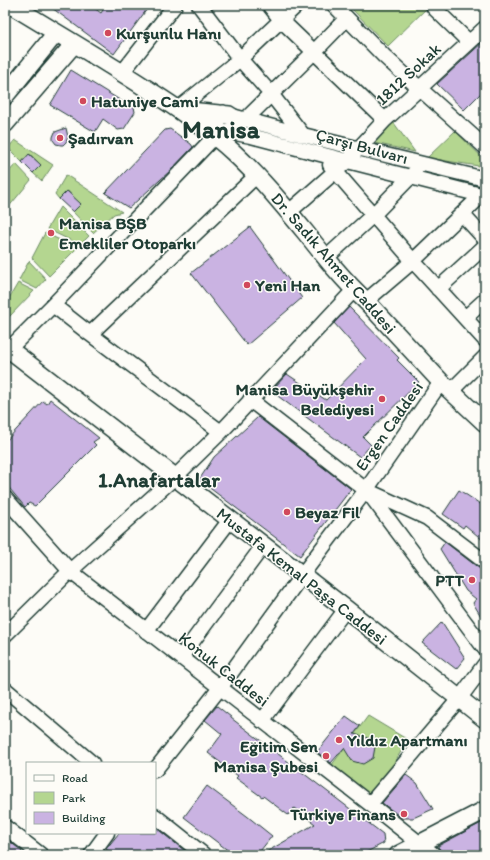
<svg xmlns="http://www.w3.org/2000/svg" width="490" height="860" font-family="Itim,sans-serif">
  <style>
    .green { fill: #b4d690; stroke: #6a8a62 }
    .building { fill: #cab3e2; stroke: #1f3d34 }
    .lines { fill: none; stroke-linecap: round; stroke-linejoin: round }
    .minor-casing { stroke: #1f3d34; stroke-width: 17 }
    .major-casing { stroke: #1f3d34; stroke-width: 20 }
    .minor { stroke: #fdfcf7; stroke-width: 14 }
    .major { stroke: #fdfcf7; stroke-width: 17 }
    .poi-dot { fill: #d1495b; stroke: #fdfcf7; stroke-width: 1.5 }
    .labels { text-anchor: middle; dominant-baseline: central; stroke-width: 3; stroke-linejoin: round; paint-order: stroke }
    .poi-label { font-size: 17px; font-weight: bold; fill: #1f3d34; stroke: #fdfcf7; text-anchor: start }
    .street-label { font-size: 17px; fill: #1f3d34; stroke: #fdfcf7 }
    .district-label { font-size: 21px; font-weight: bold; fill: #1f3d34; stroke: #fdfcf7 }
    .town-label { font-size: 25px; font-weight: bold; fill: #1f3d34; stroke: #fdfcf7 }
  </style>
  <rect width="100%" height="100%" fill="#fdfcf7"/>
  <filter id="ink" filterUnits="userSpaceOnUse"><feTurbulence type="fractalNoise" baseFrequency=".025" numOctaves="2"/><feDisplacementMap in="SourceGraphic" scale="8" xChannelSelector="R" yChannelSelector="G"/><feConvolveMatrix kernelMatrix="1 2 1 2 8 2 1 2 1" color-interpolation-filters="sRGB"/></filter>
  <g filter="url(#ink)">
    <!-- green -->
    <path class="green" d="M348 5H430L388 46Z
      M391 119 415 152 370 142Z
      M455 131 485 160V167L427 158Z
      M15 140 53 165 42 181 33 173 41 165 30 154 22 162 8 148Z
      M16 164 31 180 7 209 5 208V176Z
      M66 175 122 212 114 214 93 233 73 212 80 204 68 191 59 199 55 194Z
      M60 207 89 236 80 245 47 229Z
      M45 233 77 248 49 276 32 258Z
      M29 261 46 279 37 289 19 280Z
      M18 283 34 291 9 317 5 315V305Z
      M368 716 408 740 372 799 331 766Z"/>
    <!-- building -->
    <path class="building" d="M48 5H90L101 13 106 5H150L114 54Z
      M485 40V89L464 110 437 84Z
      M71 70 123 102 125 101 134 107 135 112 124 129 118 130 103 119 95 132 50 105Z
      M66 128 68 137 66 142 63 145H61L56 144 53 140V137L55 132Z
      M170 129 191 144 193 147 170 171 129 208 105 193 165 130Z
      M29 154 41 165 33 173 22 162Z
      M67 191 81 204 73 212 59 199Z
      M250 227 302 298 247 345 191 273Z
      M349 307 399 358 397 360 419 382 363 437 371 445 360 457 271 391 287 374 326 400 366 359 334 323Z
      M50 399 99 438 93 442 96 445 35 506 29 503 25 507 5 483V442L43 401 47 404Z
      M258 417 351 489 300 556 199 480 214 457Z
      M459 490 485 507V542L465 525 463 528 443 514Z
      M445 542 480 569 485 570V623L473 603 476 599 466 591 440 549Z
      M442 622 465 658 456 669 422 643Z
      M217 706 231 717V718L383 834 384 843 361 855H261L315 824 294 808 288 815 263 796 262 797 236 778 238 776 208 753 222 734 205 720Z
      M346 716 360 726 354 734 368 738 375 747 373 758 363 764 352 761 344 748 331 763 317 752Z
      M406 775 417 783 433 809 413 818H402L382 803Z
      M207 786 247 816 272 836 257 855H234L184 817Z
      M485 821V855H442V852L438 847V846Z
      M155 827 190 855H114L106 849 119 833H155Z
      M5 838 22 851 19 855H5Z"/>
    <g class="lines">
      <!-- minor casing -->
      <g class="minor-casing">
        <path id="minor" d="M199 5 240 59 271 94 303 135
          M269 5 281 20 385 120
          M334 5 384 56 419 88 485 147
          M434 8 469 42
          M122 73 175 5
          M178 109 240 59 297 5
          M232 116 303 135 485 179
          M245 120 314 52 347 18
          M230 132 251 136 320 154 485 196
          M330 165 413 261 485 340
          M289 212 347 161 385 120 485 28
          M462 214 485 239
          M326 258 373 215 415 172
          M438 289 485 246
          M366 301 413 261 485 192
          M53 305 90 334 221 432
          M465 318 485 300
          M90 334 257 175
          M9 349 53 305 220 131
          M451 391 485 357
          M250 400 366 490 427 518 485 562
          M368 492 485 649
          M5 498 70 571 370 804 434 855
          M146 631 230 520
          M5 635 70 571 175 477 221 432 354 290
          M181 657 263 546
          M5 689 92 763
          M262 721 346 609
          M155 770 220 688 302 575 366 490 441 382
          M370 804 459 699 485 664
          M155 816 204 855
          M5 827 41 855
          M91 855 107 833"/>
      </g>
      <!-- major casing -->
      <g class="major-casing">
        <path id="major" d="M11 5C60 35 110 64 158 96 184 113 210 131 233 152 260 177 283 205 306 233 325 257 344 281 366 301L441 382 485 423
          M5 96 56 33
          M179 110 229 115C248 125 219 144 217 125 216 120 219 117 223 114
          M5 124 74 44
          M5 346 346 609 485 719
          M398 855 485 810"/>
      </g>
      <!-- minor -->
      <use href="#minor" class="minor"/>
      <!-- major -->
      <use href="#major" class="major"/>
    </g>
  </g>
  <!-- markers -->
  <g class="poi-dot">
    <circle cx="108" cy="33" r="4"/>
    <circle cx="83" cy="101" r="4"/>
    <circle cx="60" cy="138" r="4"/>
    <circle cx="51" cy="233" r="4"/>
    <circle cx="247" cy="285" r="4"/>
    <circle cx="382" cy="399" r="4"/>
    <circle cx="287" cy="512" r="4"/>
    <circle cx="472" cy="580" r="4"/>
    <circle cx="339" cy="740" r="4"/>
    <circle cx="326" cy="756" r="4"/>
    <circle cx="404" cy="814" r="4"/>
  </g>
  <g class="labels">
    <!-- poi labels -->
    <g class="poi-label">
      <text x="116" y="33">Kurşunlu Hanı</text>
      <text x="91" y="101">Hatuniye Cami</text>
      <text x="68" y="138">Şadırvan</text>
      <text x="59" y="223">Manisa BŞB<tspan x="59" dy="20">Emekliler Otoparkı</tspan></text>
      <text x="255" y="285">Yeni Han</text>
      <text x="374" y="389" text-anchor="end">Manisa Büyükşehir<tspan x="374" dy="20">Belediyesi</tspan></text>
      <text x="295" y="512">Beyaz Fil</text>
      <text x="464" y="580" text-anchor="end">PTT</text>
      <text x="347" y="740">Yıldız Apartmanı</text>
      <text x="318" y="746" text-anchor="end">Eğitim Sen<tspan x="318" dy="20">Manisa Şubesi</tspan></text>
      <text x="396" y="814" text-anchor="end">Türkiye Finans</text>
    </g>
    <!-- street labels -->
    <g class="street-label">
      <text transform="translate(408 74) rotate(-43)">1812 Sokak</text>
      <text transform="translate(362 146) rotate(15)">Çarşı Bulvarı</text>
      <text transform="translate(334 263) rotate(49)">Dr. Sadık Ahmet Caddesi</text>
      <text transform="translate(389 426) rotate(-55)">Ergen Caddesi</text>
      <text transform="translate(302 576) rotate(38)">Mustafa Kemal Paşa Caddesi</text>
      <text transform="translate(224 669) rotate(38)">Konuk Caddesi</text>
    </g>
    <!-- district labels -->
    <g class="district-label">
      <text x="159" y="479">1.Anafartalar</text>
    </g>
    <!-- town labels -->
    <g class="town-label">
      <text x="221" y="129">Manisa</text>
    </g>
  </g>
  <!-- margin -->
  <rect width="490" height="860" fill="none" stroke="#fdfcf7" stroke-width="20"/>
  <rect x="10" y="10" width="470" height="840" fill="none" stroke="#1f3d34" stroke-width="1.5" filter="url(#ink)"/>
  <!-- legend -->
  <rect x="26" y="762" width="130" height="72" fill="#fdfcf7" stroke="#a4b0a9"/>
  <rect x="34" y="775" width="20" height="6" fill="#fdfcf7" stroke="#a4b0a9"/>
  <text x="62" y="782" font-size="12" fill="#1f3d34">Road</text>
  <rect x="34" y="792" width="20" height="12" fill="#b4d690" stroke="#a4b0a9"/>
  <text x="62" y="802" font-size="12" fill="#1f3d34">Park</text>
  <rect x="34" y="812" width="20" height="12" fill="#cab3e2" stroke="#a4b0a9"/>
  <text x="62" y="822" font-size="12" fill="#1f3d34">Building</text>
</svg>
